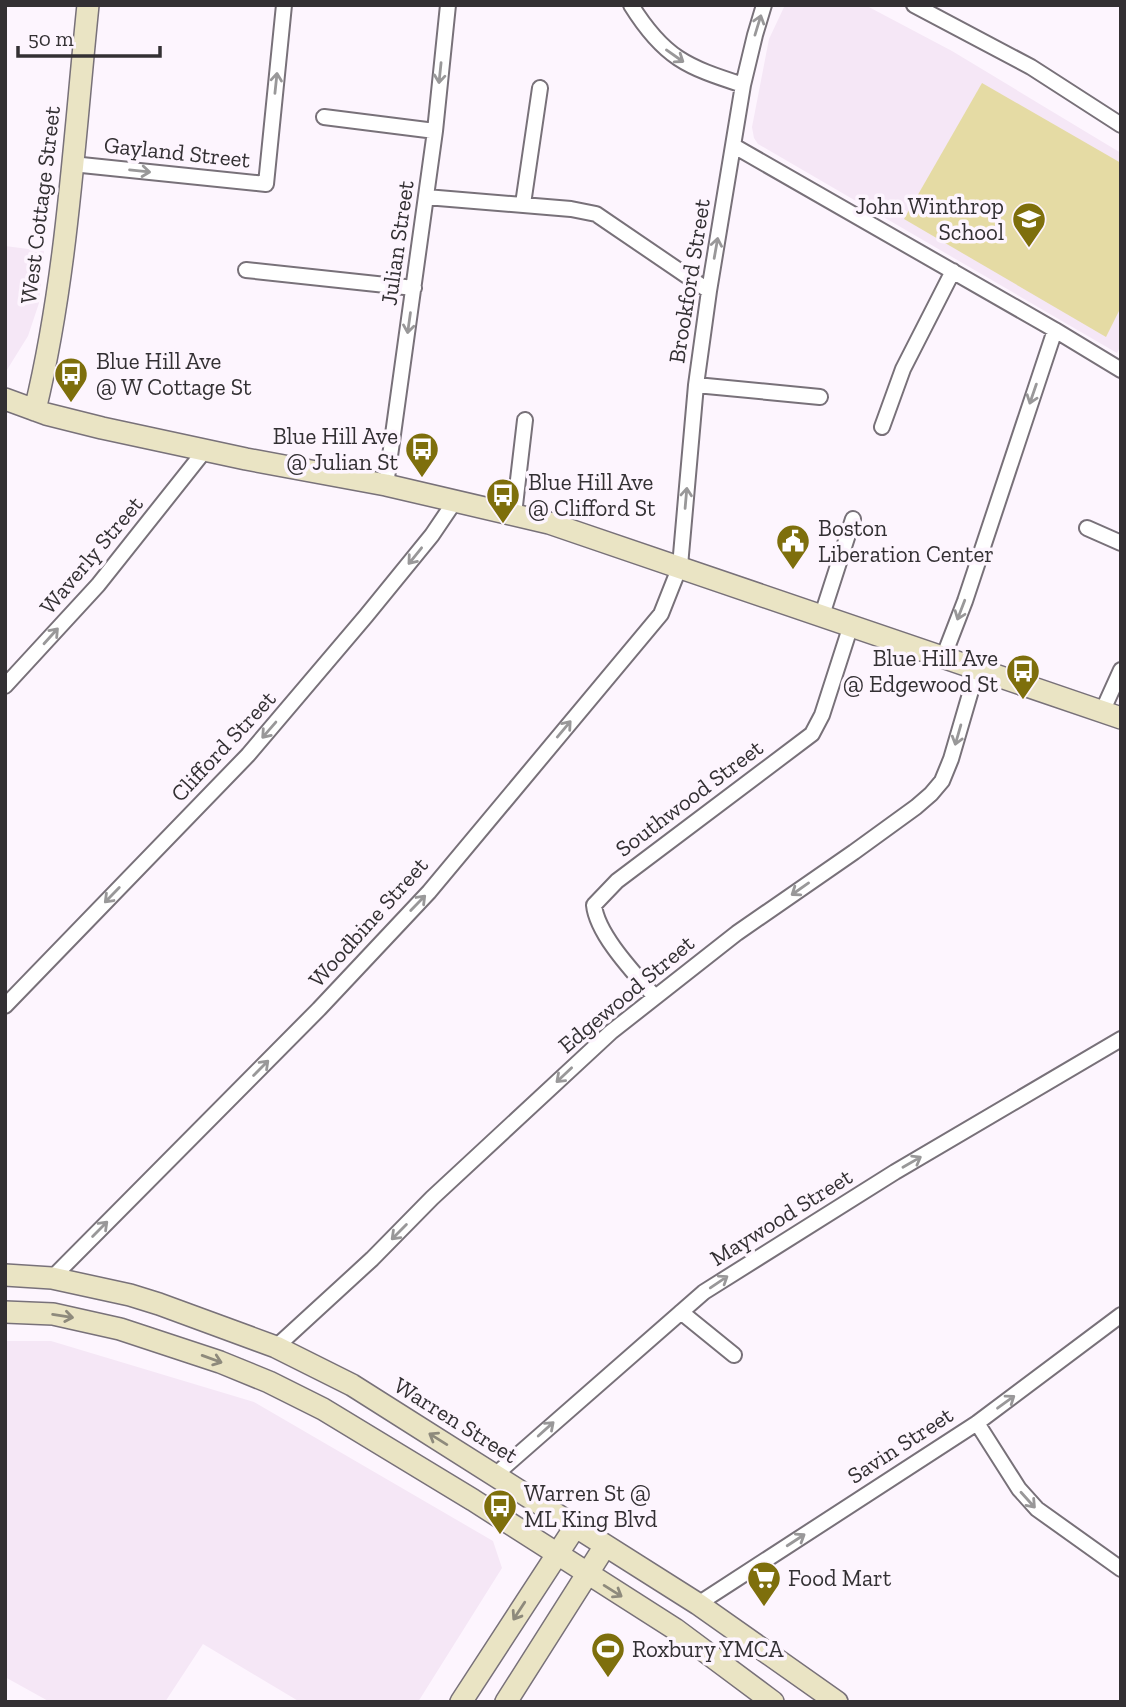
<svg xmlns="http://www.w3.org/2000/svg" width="1126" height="1707" font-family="'Zilla Slab',serif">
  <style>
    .built { fill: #f5e7f6 }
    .green { fill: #e5dba4 }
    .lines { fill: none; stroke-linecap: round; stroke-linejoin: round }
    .street-casing { stroke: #787179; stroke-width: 18 }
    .secondary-casing { stroke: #787179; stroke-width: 24 }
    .street { stroke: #fff; stroke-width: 14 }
    .secondary { stroke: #eae4c4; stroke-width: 21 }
    .oneway { stroke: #999899 }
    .oneway2 { stroke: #8e8a7c }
    .labels { text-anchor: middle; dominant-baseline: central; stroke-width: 7; stroke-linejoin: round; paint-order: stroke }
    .street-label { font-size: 23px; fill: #333033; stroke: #fdf5fe }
    .poi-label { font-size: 23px; fill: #333033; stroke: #fdf5fe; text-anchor: start }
  </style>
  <rect width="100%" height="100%" fill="#fdf5fe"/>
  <!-- built -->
  <path class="built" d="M785 5H865L952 51 1121 153V345L1117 353 758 144 754 138 752 127 769 39Z
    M5 246 44 251 39 303 28 336 5 373Z
    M5 1341H51L254 1402 493 1541 502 1568 418 1702H300L203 1644 165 1702H50L5 1677Z"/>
  <!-- green -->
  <path class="green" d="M982 83 1121 163V307L1106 337 904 219Z"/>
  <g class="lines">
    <!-- street casing -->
    <g class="street-casing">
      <path id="street" d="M631 5C664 58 687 67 743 85
        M914 5 1031 67 1121 125
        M324 117 435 131
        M734 146 1055 330 1121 370
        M72 164 266 184 284 5
        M426 197 571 209 596 214 709 291
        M523 204 540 88
        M246 270 414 288
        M696 385 820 397
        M882 427 903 369 953 271
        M386 485 435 131 448 5
        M514 514 525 420
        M1087 528 1121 543
        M822 615 853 519
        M943 658 965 601 1055 330
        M5 686 98 585 206 449
        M1102 712 1121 670
        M655 997C636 975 597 935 594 905L617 881 812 734 822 715 851 625
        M5 1006 248 755 366 616 432 535 455 501
        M52 1278 319 1009 429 892 661 614 680 566 696 385 709 291 743 85 755 35 764 5
        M681 1312 734 1355
        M276 1347 372 1259 432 1198 611 1032 737 933 854 852 916 807 931 794 942 781 951 759 977 670
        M977 1423 1019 1489 1037 1509 1121 1569
        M495 1475 704 1292 895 1172 1121 1039
        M698 1604 977 1423 1121 1315"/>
    </g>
    <!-- secondary casing -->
    <g class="secondary-casing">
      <path id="secondary" d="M5 399 46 414 102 428 246 459 386 485 549 523 1121 718
        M35 410C67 278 74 140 88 5
        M5 1275 52 1278 130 1295 159 1304 276 1347 352 1385 698 1604 837 1702
        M5 1312 53 1314 120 1329 220 1362 269 1382 323 1409 473 1500 675 1629 773 1702
        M461 1702 575 1527
        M506 1702 605 1546"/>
    </g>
    <!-- street -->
    <use href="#street" class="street"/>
    <!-- secondary -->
    <use href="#secondary" class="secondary"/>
  </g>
  <!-- one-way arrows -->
  <defs><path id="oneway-shaft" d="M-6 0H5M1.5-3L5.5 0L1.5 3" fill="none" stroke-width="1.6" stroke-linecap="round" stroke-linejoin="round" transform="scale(1.75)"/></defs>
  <g class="oneway">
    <use href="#oneway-shaft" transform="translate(758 25) rotate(-73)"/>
    <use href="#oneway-shaft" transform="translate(675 56) rotate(35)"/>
    <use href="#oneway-shaft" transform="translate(440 73) rotate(96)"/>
    <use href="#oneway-shaft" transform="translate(276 83) rotate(-84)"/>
    <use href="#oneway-shaft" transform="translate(140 171) rotate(6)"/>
    <use href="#oneway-shaft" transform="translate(716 248) rotate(-80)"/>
    <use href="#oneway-shaft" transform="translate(409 323) rotate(98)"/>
    <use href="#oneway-shaft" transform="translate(1033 394) rotate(109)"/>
    <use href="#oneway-shaft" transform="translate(686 498) rotate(-85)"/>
    <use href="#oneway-shaft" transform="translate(415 556) rotate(129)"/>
    <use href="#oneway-shaft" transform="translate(961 610) rotate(111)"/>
    <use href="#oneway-shaft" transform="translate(51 636) rotate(-48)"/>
    <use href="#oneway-shaft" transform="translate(564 729) rotate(-50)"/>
    <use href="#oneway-shaft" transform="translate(269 730) rotate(131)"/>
    <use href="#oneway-shaft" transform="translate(958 735) rotate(106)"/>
    <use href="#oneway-shaft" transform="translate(800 889) rotate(145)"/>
    <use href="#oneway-shaft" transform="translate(112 895) rotate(134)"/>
    <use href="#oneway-shaft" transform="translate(418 903) rotate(-46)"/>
    <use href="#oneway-shaft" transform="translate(261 1068) rotate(-45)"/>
    <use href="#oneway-shaft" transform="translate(564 1075) rotate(137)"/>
    <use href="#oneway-shaft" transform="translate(912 1162) rotate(-30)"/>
    <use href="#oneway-shaft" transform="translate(100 1229) rotate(-45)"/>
    <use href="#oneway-shaft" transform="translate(399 1232) rotate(135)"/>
    <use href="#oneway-shaft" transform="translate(719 1282) rotate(-34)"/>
    <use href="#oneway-shaft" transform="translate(1006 1402) rotate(-36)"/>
    <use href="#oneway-shaft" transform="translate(546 1429) rotate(-42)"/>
    <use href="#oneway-shaft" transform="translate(1028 1500) rotate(48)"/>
    <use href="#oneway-shaft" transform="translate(796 1540) rotate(-33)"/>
  </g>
  <g class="oneway2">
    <use href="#oneway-shaft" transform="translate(63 1316) rotate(9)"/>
    <use href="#oneway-shaft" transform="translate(212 1359) rotate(20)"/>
    <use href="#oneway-shaft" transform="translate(438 1439) rotate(-148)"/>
    <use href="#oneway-shaft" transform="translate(613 1591) rotate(32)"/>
    <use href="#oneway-shaft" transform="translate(519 1611) rotate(123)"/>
  </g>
  <!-- icons -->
  <defs>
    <g id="school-pin" transform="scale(1.75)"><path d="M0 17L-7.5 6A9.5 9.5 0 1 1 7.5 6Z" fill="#7e6f0c" stroke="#fdf5fe"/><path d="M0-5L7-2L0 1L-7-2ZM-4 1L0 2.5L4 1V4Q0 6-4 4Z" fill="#fff"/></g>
    <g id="bus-pin" transform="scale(1.75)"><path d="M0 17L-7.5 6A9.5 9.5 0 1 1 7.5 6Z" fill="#7e6f0c" stroke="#fdf5fe"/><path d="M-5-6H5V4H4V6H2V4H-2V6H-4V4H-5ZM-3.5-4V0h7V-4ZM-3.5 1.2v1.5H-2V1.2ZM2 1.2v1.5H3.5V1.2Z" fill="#fff"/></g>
    <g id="civic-pin" transform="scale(1.75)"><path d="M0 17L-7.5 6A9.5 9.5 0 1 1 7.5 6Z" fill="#7e6f0c" stroke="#fdf5fe"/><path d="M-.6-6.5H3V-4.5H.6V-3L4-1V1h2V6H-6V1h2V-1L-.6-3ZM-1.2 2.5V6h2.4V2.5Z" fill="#fff"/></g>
    <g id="supermarket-pin" transform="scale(1.75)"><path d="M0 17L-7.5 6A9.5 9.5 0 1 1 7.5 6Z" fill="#7e6f0c" stroke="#fdf5fe"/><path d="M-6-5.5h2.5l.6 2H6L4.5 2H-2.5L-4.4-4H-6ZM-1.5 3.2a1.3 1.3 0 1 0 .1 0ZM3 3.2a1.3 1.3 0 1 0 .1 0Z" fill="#fff"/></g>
    <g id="stadium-pin" transform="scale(1.75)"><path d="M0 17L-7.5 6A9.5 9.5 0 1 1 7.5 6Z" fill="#7e6f0c" stroke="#fdf5fe"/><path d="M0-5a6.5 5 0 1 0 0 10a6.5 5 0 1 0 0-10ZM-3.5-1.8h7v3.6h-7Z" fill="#fff"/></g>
  </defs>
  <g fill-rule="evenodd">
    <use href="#school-pin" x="1029" y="219"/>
    <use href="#bus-pin" x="71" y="374"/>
    <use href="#bus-pin" x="422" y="449"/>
    <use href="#bus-pin" x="503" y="495"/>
    <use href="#civic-pin" x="793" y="541"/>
    <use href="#bus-pin" x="1023" y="671"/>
    <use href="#bus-pin" x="500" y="1506"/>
    <use href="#supermarket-pin" x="764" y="1578"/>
    <use href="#stadium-pin" x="608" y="1649"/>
  </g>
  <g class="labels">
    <!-- street labels -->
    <g class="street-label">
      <text transform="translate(177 152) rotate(6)">Gayland Street</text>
      <text transform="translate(40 205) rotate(-83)">West Cottage Street</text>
      <text transform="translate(397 243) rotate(-82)">Julian Street</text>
      <text transform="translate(689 281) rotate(-81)">Brookford Street</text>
      <text transform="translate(91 555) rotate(-50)">Waverly Street</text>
      <text transform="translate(223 746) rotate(-47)">Clifford Street</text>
      <text transform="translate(689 798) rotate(-37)">Southwood Street</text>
      <text transform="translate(368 922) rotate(-48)">Woodbine Street</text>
      <text transform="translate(626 994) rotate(-40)">Edgewood Street</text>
      <text transform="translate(781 1217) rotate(-32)">Maywood Street</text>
      <text transform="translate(456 1420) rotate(32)">Warren Street</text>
      <text transform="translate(900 1445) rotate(-33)">Savin Street</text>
    </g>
    <!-- poi labels -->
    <g class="poi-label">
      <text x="1004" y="206" text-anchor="end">John Winthrop<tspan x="1004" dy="26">School</tspan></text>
      <text x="96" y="361">Blue Hill Ave<tspan x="96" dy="26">@ W Cottage St</tspan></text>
      <text x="398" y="436" text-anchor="end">Blue Hill Ave<tspan x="398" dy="26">@ Julian St</tspan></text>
      <text x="528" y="482">Blue Hill Ave<tspan x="528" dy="26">@ Clifford St</tspan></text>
      <text x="818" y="528">Boston<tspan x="818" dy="26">Liberation Center</tspan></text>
      <text x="998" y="658" text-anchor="end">Blue Hill Ave<tspan x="998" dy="26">@ Edgewood St</tspan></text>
      <text x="524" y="1493">Warren St @<tspan x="524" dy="26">ML King Blvd</tspan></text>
      <text x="788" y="1578">Food Mart</text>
      <text x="632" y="1649">Roxbury YMCA</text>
    </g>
  </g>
  <!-- border -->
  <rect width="1126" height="1707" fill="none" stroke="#333033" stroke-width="14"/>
  <!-- scale -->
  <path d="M18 46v10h142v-10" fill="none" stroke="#333033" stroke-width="3.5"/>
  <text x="28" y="46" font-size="21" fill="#333033" stroke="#fdf5fe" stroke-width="5" paint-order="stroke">50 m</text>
</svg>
